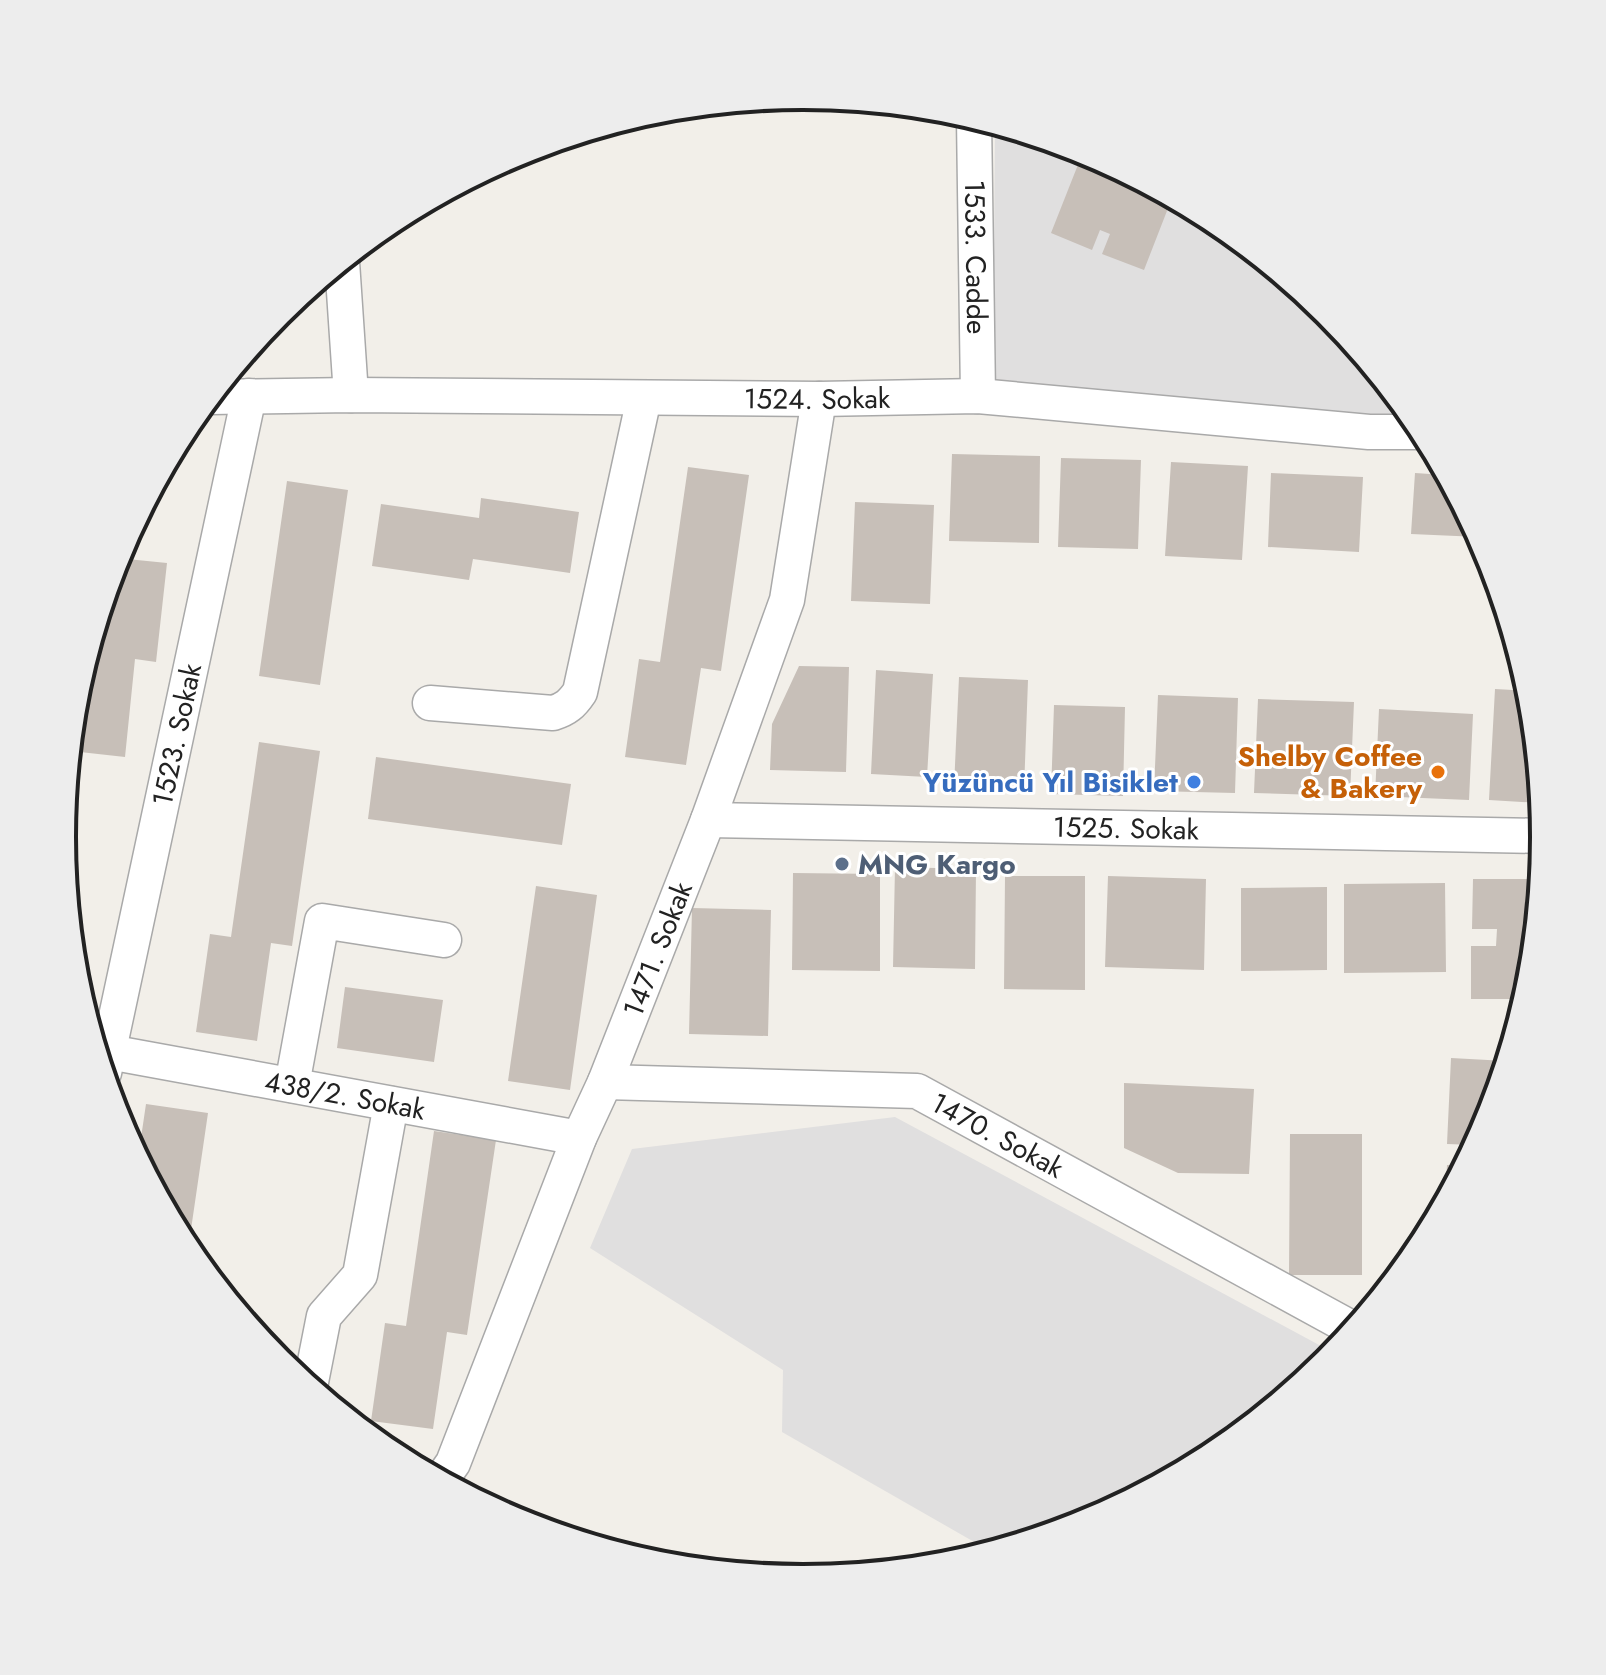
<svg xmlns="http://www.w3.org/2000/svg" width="1606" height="1675" font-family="Jost,sans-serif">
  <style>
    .residential { fill: #e0dfdf }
    .building { fill: #c7bfb8 }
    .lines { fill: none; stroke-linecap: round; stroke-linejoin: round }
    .minor-casing { stroke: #a9a9a9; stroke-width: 37 }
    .minor { stroke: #fff; stroke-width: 34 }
    .food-dot { fill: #e8710a; stroke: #fff; stroke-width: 3 }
    .shop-dot { fill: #3f7fe0; stroke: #fff; stroke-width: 3 }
    .service-dot { fill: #5c6f8a; stroke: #fff; stroke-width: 3 }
    .labels { text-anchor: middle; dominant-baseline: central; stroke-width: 6; stroke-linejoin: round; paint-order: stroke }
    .street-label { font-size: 28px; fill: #222; stroke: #fff }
    .food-label { font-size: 28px; font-weight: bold; fill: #c56008; stroke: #fff; text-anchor: end }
    .shop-label { font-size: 28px; font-weight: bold; fill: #366cbe; stroke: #fff; text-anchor: end }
    .service-label { font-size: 28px; font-weight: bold; fill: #4e5e75; stroke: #fff; text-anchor: start }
    .rim { fill: none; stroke: #222; stroke-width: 4 }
  </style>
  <rect width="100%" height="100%" fill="#f2efe9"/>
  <!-- residential -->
  <path class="residential" d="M995 125 1087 153 1215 222 1327 314 1414 420 993 384Z
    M895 1117 1334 1353 1327 1362 1214 1454 1086 1522 990 1551 782 1432 783 1370 590 1248 632 1149Z"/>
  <!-- building -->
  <path class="building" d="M1083 152 1172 198 1144 270 1102 254 1110 234 1100 230 1092 250 1051 233Z
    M952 454 1040 456 1039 543 949 541Z
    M1061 458 1141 460 1138 549 1058 547Z
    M1171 462 1248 466 1242 560 1165 556Z
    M688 467 749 475 721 671 701 668 686 765 625 757 639 659 660 662Z
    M1271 473 1363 477 1359 552 1268 547Z
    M1415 473 1445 475 1479 537 1411 534Z
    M287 481 348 490 320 685 259 676Z
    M481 498 579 512 570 573 473 559 469 580 372 566 381 504 479 518Z
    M855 502 934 505 930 604 851 601Z
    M117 558 167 563 156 662 135 659 125 757 71 751 76 692 88 654 95 655 99 619Z
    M799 666 849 667 846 772 770 770 772 724Z
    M876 670 933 674 927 777 871 774Z
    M959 677 1028 680 1024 790 954 787Z
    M1495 689 1529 691 1541 803 1489 800Z
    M1158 695 1238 698 1235 793 1154 791Z
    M1258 699 1354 702 1350 796 1254 793Z
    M1054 705 1125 707 1123 796 1051 794Z
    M1379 709 1473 714 1469 800 1375 796Z
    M259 742 320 751 292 946 271 943 257 1041 196 1032 210 934 231 937Z
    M376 757 571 784 562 845 368 819Z
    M895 867 976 869 975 969 893 967Z
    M793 873 880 874V971L792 970Z
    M1005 876H1085V990L1004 989Z
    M1108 876 1206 879 1204 970 1105 967Z
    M1473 879H1540L1530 983 1525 999H1471V946H1496L1497 929H1472Z
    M1445 883 1446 972 1344 973V884Z
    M536 886 597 895 570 1090 508 1081Z
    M1327 887V970L1241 971V888Z
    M692 908 771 910 768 1036 689 1034Z
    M345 987 443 1000 434 1062 337 1048Z
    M1451 1058 1506 1061 1487 1121 1475 1145 1447 1144Z
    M1124 1083 1254 1089 1249 1174 1178 1173 1124 1148Z
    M146 1104 208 1113 188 1250 138 1158Z
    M434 1131 496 1140 467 1335 447 1332 433 1429 371 1421 385 1323 406 1326Z
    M1290 1134H1362V1275H1289Z
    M1447 1165 1464 1166 1445 1201Z"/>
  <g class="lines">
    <!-- minor casing -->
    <g class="minor-casing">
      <g id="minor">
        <path id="s1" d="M974 119 978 396"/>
        <path d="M342 262 351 395"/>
        <path id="s2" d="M211 397 351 395 819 399 978 396 1369 432H1423"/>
        <path d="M430 703 553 713C566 709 572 704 580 692L644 398"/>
        <path id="s3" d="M708 820 1544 836"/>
        <path id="s4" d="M109 1052 579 1138"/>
        <path id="s5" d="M104 1073 249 396"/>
        <path id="s6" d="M605 1082 917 1091 1353 1329"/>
        <path d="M292 1085 322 921 444 940"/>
        <path d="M310 1387 324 1316 360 1275 391 1104"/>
        <path id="s7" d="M441 1480 453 1463 579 1138 605 1082 708 820 787 600 819 399"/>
      </g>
    </g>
    <!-- minor -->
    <use href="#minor" class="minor"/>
  </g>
  <!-- markers -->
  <circle class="food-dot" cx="1438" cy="772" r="8"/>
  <circle class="shop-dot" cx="1194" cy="782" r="8"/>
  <circle class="service-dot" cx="842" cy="864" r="8"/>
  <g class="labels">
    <!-- street labels -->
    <g class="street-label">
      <text stroke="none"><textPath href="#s1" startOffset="138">1533. Cadde</textPath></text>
      <text stroke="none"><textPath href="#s2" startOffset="606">1524. Sokak</textPath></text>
      <text stroke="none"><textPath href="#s5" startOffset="346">1523. Sokak</textPath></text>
      <text stroke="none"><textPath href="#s3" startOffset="418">1525. Sokak</textPath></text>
      <text stroke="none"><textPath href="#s7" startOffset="574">1471. Sokak</textPath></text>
      <text stroke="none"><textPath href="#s4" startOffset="240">438/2. Sokak</textPath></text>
      <text stroke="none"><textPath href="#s6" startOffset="404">1470. Sokak</textPath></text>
    </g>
    <!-- food labels -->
    <g class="food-label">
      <text x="1422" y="756">Shelby Coffee<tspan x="1422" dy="32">&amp; Bakery</tspan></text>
    </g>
    <!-- shop labels -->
    <g class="shop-label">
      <text x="1178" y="782">Yüzüncü Yıl Bisiklet</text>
    </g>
    <!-- service labels -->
    <g class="service-label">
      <text x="858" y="864">MNG Kargo</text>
    </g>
  </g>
  <!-- crop -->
  <path d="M0 0H1606V1675H0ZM76 837a727 727 0 1 1 1454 0a727 727 0 1 1-1454 0Z" fill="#ededed" fill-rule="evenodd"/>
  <path class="rim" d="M76 837a727 727 0 1 1 1454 0a727 727 0 1 1-1454 0Z"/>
</svg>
